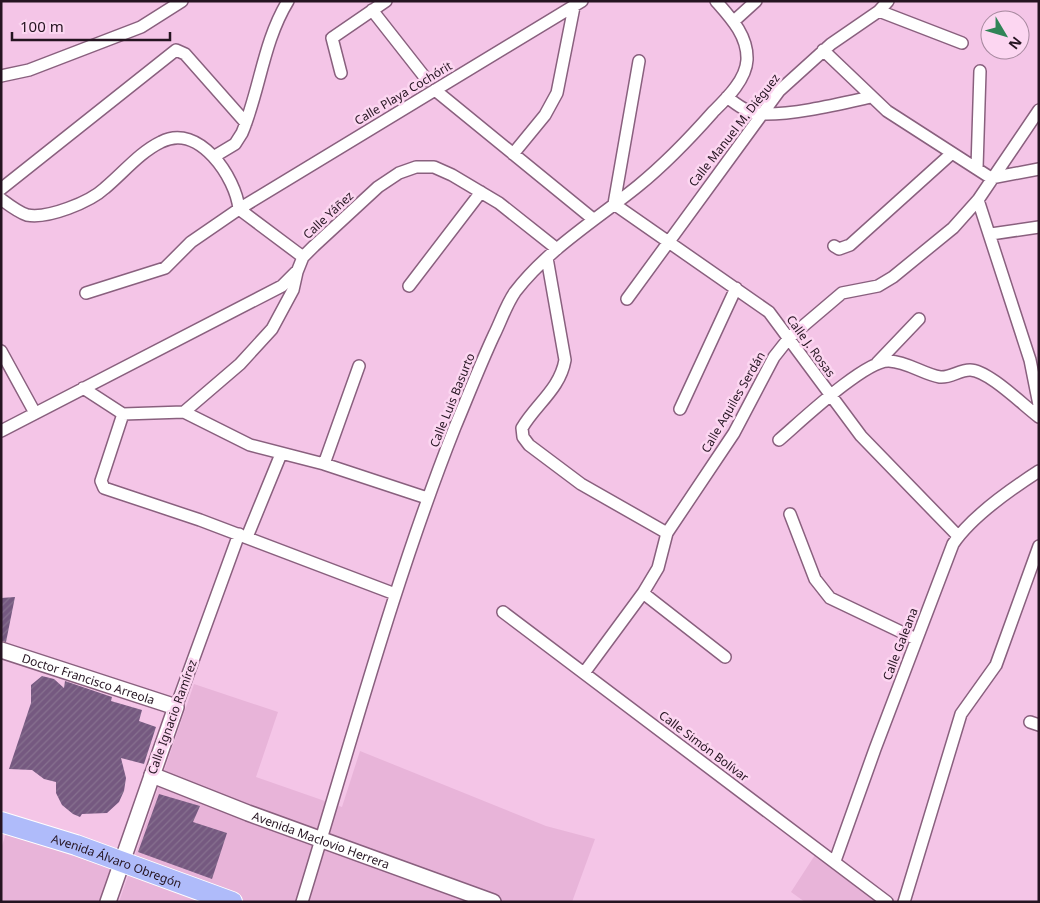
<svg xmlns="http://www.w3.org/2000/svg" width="1040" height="903" font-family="'Noto Sans',sans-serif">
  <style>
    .built { fill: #e8b4d9 }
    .building { fill: url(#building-hatch) }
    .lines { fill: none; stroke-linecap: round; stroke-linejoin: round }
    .street-casing { stroke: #89607e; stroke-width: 14 }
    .secondary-casing { stroke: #89607e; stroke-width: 18 }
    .highway-casing { stroke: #fff; stroke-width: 22 }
    .street { stroke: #fff; stroke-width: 11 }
    .secondary { stroke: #fff; stroke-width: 15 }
    .highway { stroke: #afbbfa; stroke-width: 20 }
    .labels { text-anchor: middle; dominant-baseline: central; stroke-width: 5; stroke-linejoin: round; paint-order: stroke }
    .street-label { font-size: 12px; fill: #251421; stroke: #fcd6f1 }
  </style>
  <defs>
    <pattern id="building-hatch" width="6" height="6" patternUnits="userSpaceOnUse" patternTransform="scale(1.25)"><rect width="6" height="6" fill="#755980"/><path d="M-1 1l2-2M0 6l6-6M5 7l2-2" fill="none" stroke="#87718f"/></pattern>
  </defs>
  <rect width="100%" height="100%" fill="#f4c5e7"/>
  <!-- built -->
  <path class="built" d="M194 684 278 712 256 777 342 807 360 751 546 826 595 839 572 902H119Z
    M6 833 112 869 101 902H1V849Z
    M815 855 871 899 875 902H805L791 892Z"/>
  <!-- building -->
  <path class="building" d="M15 597 6 642 1 641V598Z
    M42 676 54 679 64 688 65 681 112 697 111 701 142 710 139 721 156 727 144 764 121 758 126 778 124 791 119 802 107 813 82 814 80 817 73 814 62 805 56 793V782L44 779 32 770 9 769 31 703V685Z
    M159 794 200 806 193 822 227 833 212 879 138 852Z"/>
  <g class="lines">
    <!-- street casing -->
    <g class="street-casing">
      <path id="street" d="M372 10 427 80
        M879 11 962 43
        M734 21 756 1
        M823 50 887 111 991 178 1039 169
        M639 61 614 204 769 312 861 436 958 536
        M341 73 332 38 386 1
        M1 76 29 70 141 27 182 1
        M435 90 593 219
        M727 97C737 105 749 114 762 114 794 115 839 104 871 97
        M513 154 545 115 557 93 574 7
        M215 156 235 144 242 133C260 90 263 42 288 1
        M977 168 980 71
        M1 189 176 50 185 54 246 123
        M1 199C9 205 18 212 27 215 48 219 90 202 105 188 123 173 140 152 161 142 199 122 236 178 239 209
        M978 200 1030 360 1039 405
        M239 209 303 257
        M991 234 1039 227
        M834 246 839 249 850 245 951 154
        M547 258 565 360C560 389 536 404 522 428L523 437 529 445 581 484 667 533
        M409 286 481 192
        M86 293 165 268 191 242 239 209 582 1
        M627 299 779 91 831 44 879 11 888 1
        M1 351 35 413
        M877 363 919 319
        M83 388 123 414 184 412 240 364 272 329 293 290 297 272 303 257 314 246 378 187 399 173 416 167H434L452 175 499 203 557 249
        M680 409 736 288
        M184 412 250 445 324 464 427 498
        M123 414 101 481 104 488 200 520 395 594
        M1 431 282 286 296 272
        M779 440C799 423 865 360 889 361 908 362 923 374 940 377 951 378 959 370 970 370 988 370 1024 406 1039 417
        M324 464 359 366
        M790 514 815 579 830 598 916 639
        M247 537 281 454
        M643 593 725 657
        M503 612 887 902
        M584 673 643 593 658 568 667 533 734 433 774 357 789 338 842 293 878 286 893 277 953 228 978 200 1039 110
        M176 707 239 534
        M1030 722 1039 725
        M835 861 875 749 953 544C971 517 1011 489 1039 471
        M302 902C351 743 394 581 455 427 468 396 480 365 494 335 501 321 506 305 515 292 548 249 596 220 638 186 665 164 690 138 713 112 726 99 746 80 747 60 748 36 731 18 716 1
        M904 902 961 714 996 665 1039 546"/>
    </g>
    <!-- secondary casing -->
    <g class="secondary-casing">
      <g id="secondary">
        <path id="s1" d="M1 650 176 707 108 902"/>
        <path id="s2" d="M152 775 248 813 493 902"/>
      </g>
    </g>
    <!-- highway casing -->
    <g class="highway-casing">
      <g id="highway">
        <path id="s3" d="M1 822 76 845 232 902"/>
      </g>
    </g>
    <!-- street -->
    <use href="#street" class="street"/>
    <!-- secondary -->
    <use href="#secondary" class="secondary"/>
    <!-- highway -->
    <use href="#highway" class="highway"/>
  </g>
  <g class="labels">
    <!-- street labels -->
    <g class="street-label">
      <text transform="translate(403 93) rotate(-31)">Calle Playa Cochórit</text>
      <text transform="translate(734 130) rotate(-52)">Calle Manuel M. Diéguez</text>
      <text transform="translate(328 215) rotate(-43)">Calle Yáñez</text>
      <text transform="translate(811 346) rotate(54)">Calle J. Rosas</text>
      <text transform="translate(452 400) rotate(-68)">Calle Luis Basurto</text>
      <text transform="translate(733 402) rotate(-60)">Calle Aquiles Serdán</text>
      <text transform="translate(900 644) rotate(-69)">Calle Galeana</text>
      <text stroke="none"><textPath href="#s1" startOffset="92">Doctor Francisco Arreola</textPath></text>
      <text transform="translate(172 717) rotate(-70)">Calle Ignacio Ramírez</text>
      <text transform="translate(704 746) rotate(37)">Calle Simón Bolívar</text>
      <text stroke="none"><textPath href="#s2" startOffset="181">Avenida Maclovio Herrera</textPath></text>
      <text stroke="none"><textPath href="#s3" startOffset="122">Avenida Álvaro Obregón</textPath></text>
    </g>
  </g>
  <!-- border -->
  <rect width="1040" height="903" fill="none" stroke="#251421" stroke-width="5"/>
  <!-- north arrow -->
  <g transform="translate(1005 35) rotate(128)"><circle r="24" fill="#fcd6f1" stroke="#a6889e"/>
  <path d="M0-4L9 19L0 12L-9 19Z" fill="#308457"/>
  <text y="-8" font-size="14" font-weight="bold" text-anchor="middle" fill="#251421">N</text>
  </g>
  <!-- scale -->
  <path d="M12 32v8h158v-8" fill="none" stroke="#251421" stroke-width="2.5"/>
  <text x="20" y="32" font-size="15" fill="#251421" stroke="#fcd6f1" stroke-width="4" paint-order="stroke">100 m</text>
</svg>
